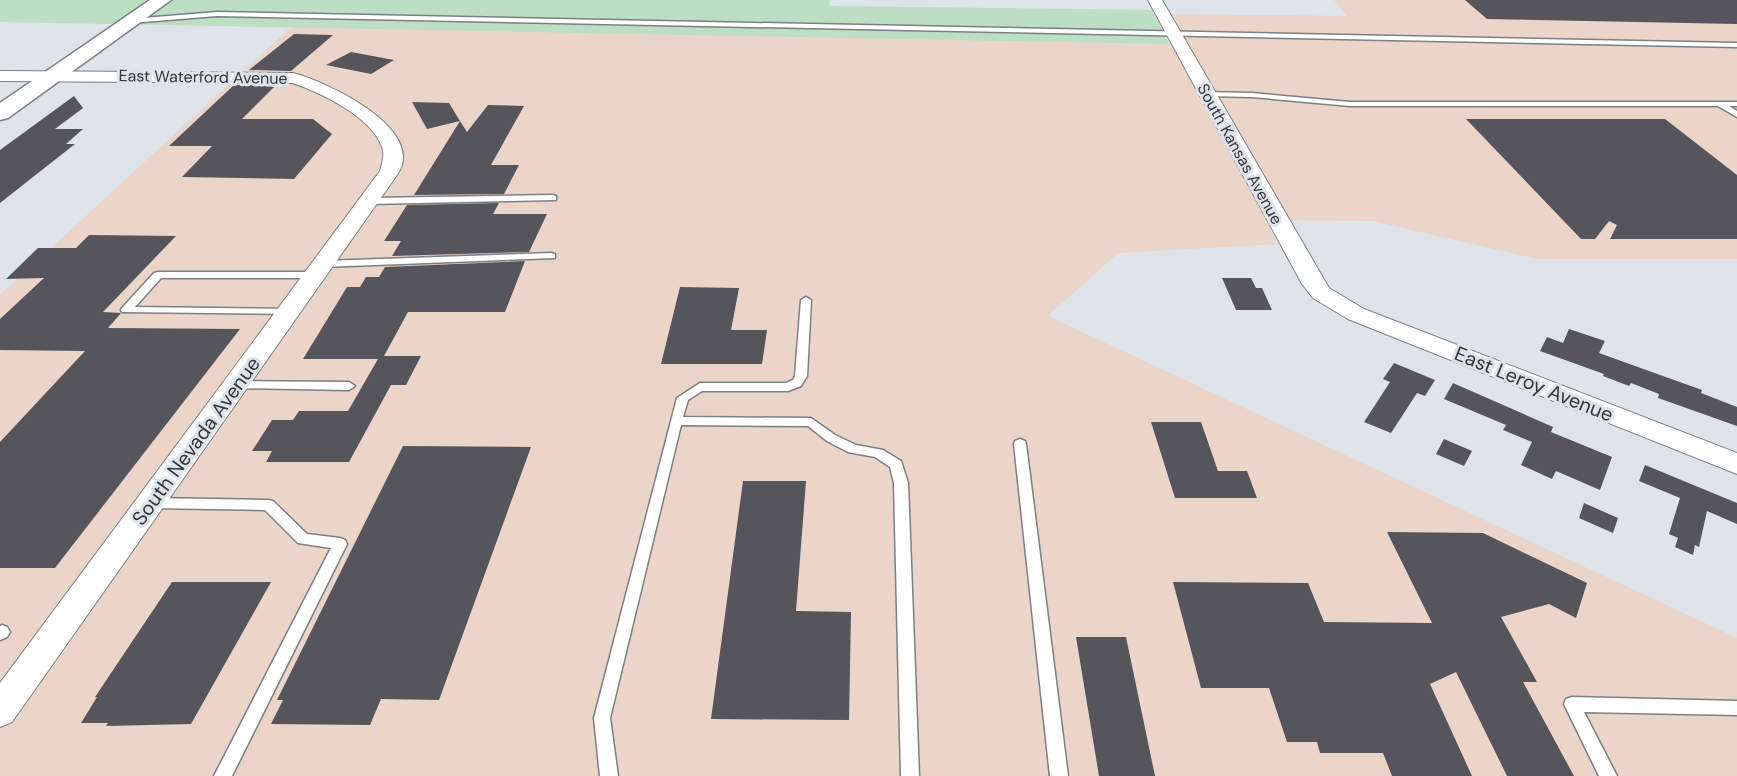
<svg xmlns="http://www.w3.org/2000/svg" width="1737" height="776" font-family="'DM Sans',sans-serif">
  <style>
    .industrial { fill: #ebd4c8 }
    .green { fill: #bcdec2 }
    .building { fill: #56555b }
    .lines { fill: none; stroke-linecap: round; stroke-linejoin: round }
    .lane-casing { stroke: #7a8084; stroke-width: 3 }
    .street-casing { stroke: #7a8084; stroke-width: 2 }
    .secondary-casing { stroke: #7a8084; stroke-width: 3 }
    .lane { fill: #fff; fill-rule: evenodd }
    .street { fill: #fff; fill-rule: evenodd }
    .secondary { fill: #fff; fill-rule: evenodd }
    .labels { text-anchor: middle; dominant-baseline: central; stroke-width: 6; stroke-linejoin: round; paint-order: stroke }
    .far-street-label { font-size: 16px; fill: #343739; stroke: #dee4e9 }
    .street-label { font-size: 20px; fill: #343739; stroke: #dee4e9 }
  </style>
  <rect width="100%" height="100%" fill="#dee4e9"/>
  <!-- industrial -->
  <path class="industrial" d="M1334 0H1737V259H1537L1373 221 1266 220 1277 244 1118 253 1048 316 1737 638V776H0V295L292 26 1187 44 1172 14 1347 16Z"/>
  <!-- green -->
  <path class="green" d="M0 0H829L830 6 1152 10 1169 44 0 22Z"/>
  <!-- building -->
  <path class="building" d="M1465 0H1737V24L1487 19Z
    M294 34 333 35 291 71 249 70Z
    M351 52 394 60 371 74 326 65Z
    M234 85H276L242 119H313L332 134 294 179 182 177 212 146H169Z
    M74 96 83 108 55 129H83L66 144H75L0 203V150Z
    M412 102 449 103 460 121 427 129Z
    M488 105 524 106 491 165H519L504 194 414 195 460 121 467 132Z
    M1466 119H1665L1737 175V239H1610L1617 225 1609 221 1595 239H1581Z
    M499 203 493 214H547L529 252 392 256 401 241H384L407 205Z
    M89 235 176 236 103 312 121 313 108 328 240 329 55 568H0V442L85 351 0 350V319L44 278 6 279 38 248H76Z
    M525 261 505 312H408L384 356H421L406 385H391L349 462H266L272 451H252L272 420H293L299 411H348L378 359H303L347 287H360L366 277H379L385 267Z
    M1222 278H1251L1256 288H1262L1272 310H1236Z
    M680 287 739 288 731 330H767L762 364H661Z
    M1569 329 1605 341 1599 353 1702 390 1701 393 1737 407V426L1658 398 1659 394 1631 383 1629 386 1603 376 1604 374 1540 351 1547 337 1563 343Z
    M1394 363 1435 380 1425 396 1417 393 1391 433 1364 422 1390 382 1383 379Z
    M1453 383 1553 427 1551 432 1612 457 1600 490 1556 471 1552 479 1521 465 1532 442 1503 430 1506 425 1444 399Z
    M1151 422H1201L1218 471H1247L1257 498H1175Z
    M1444 439 1472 451 1464 466 1436 454Z
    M403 446 531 447 439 700 381 699 370 725 271 724 283 700H277Z
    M1645 465 1737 503V524L1707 511 1699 547 1695 545 1693 555 1675 547 1678 538 1669 534 1680 498 1639 481Z
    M743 481H806L796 611 851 612 849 720 711 719Z
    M1584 503 1618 518 1613 533 1579 518Z
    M1387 532 1483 533 1587 583 1576 618 1549 604 1501 617 1537 682H1523L1574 776H1507L1456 672 1430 684 1472 776H1392L1383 753H1320L1317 742H1287L1269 688H1201L1173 582 1308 583 1324 622 1432 623Z
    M172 582H271L191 724 106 726 108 723H81L97 697H95Z
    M1076 637H1126L1155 776H1099Z"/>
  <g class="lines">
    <!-- lane casing -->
    <g class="lane-casing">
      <path id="lane" d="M217 12 1737 43V47L217 16 131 23 127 21 131 19Z
        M1203 92 1252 93 1350 102H1737V106H1729L1737 111V117L1718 106H1350L1252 97 1206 96H1203Z
        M553 195 556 196V200L369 204 364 201 369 198Z
        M551 253 555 254V258L323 267 318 264 323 261Z
        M158 272H315L320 275 315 278H161L135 307 294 309 295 311 294 313 290 314 122 312 121 310 122 308 154 273Z
        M806 297 811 300 807 376 801 386 788 391H702L688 400 683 417 811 418 835 435 856 445 883 450 901 461 908 483 919 776H901L894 483 890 467 875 457 848 452 827 441 808 426 681 425 610 718 618 776H600L594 718 677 398 700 383H786L793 380 795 376 801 300Z
        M237 381 349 382 355 386 349 390 233 388 231 385Z
        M1020 439 1025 441 1026 444 1068 776H1050L1014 444 1015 441Z
        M151 498 268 500 273 501 307 534 340 538 345 540 347 544 232 776H214L331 548 298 543 265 510 151 508 146 507 144 503 146 499Z
        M2 625 7 627 10 632 7 637 0 640V626Z
        M1572 697 1737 701V715L1584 712 1617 776H1599L1564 704 1566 699Z"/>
    </g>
    <!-- street casing -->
    <g class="street-casing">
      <path id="street" d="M1148 0H1162L1329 288 1364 309 1737 453V474L1348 319 1313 298 1302 284Z
        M0 71 293 73C325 81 429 129 397 175L12 722 0 727V683L380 171C382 163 385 155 382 147 372 117 320 92 292 83L0 81Z"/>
    </g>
    <!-- secondary casing -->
    <g class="secondary-casing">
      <path id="secondary" d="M150 0H171L8 118 0 120V103Z"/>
    </g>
    <!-- lane -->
    <use href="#lane" class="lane"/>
    <!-- street -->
    <use href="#street" class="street"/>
    <!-- secondary -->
    <use href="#secondary" class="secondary"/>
  </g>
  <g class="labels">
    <!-- far-street labels -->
    <g class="far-street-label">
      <text transform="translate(203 77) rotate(1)">East Waterford Avenue</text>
      <text transform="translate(1240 154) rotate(61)">South Kansas Avenue</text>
    </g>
    <!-- street labels -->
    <g class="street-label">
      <text transform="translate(1534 384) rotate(22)">East Leroy Avenue</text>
      <text transform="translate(196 441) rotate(-54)">South Nevada Avenue</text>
    </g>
  </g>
</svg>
